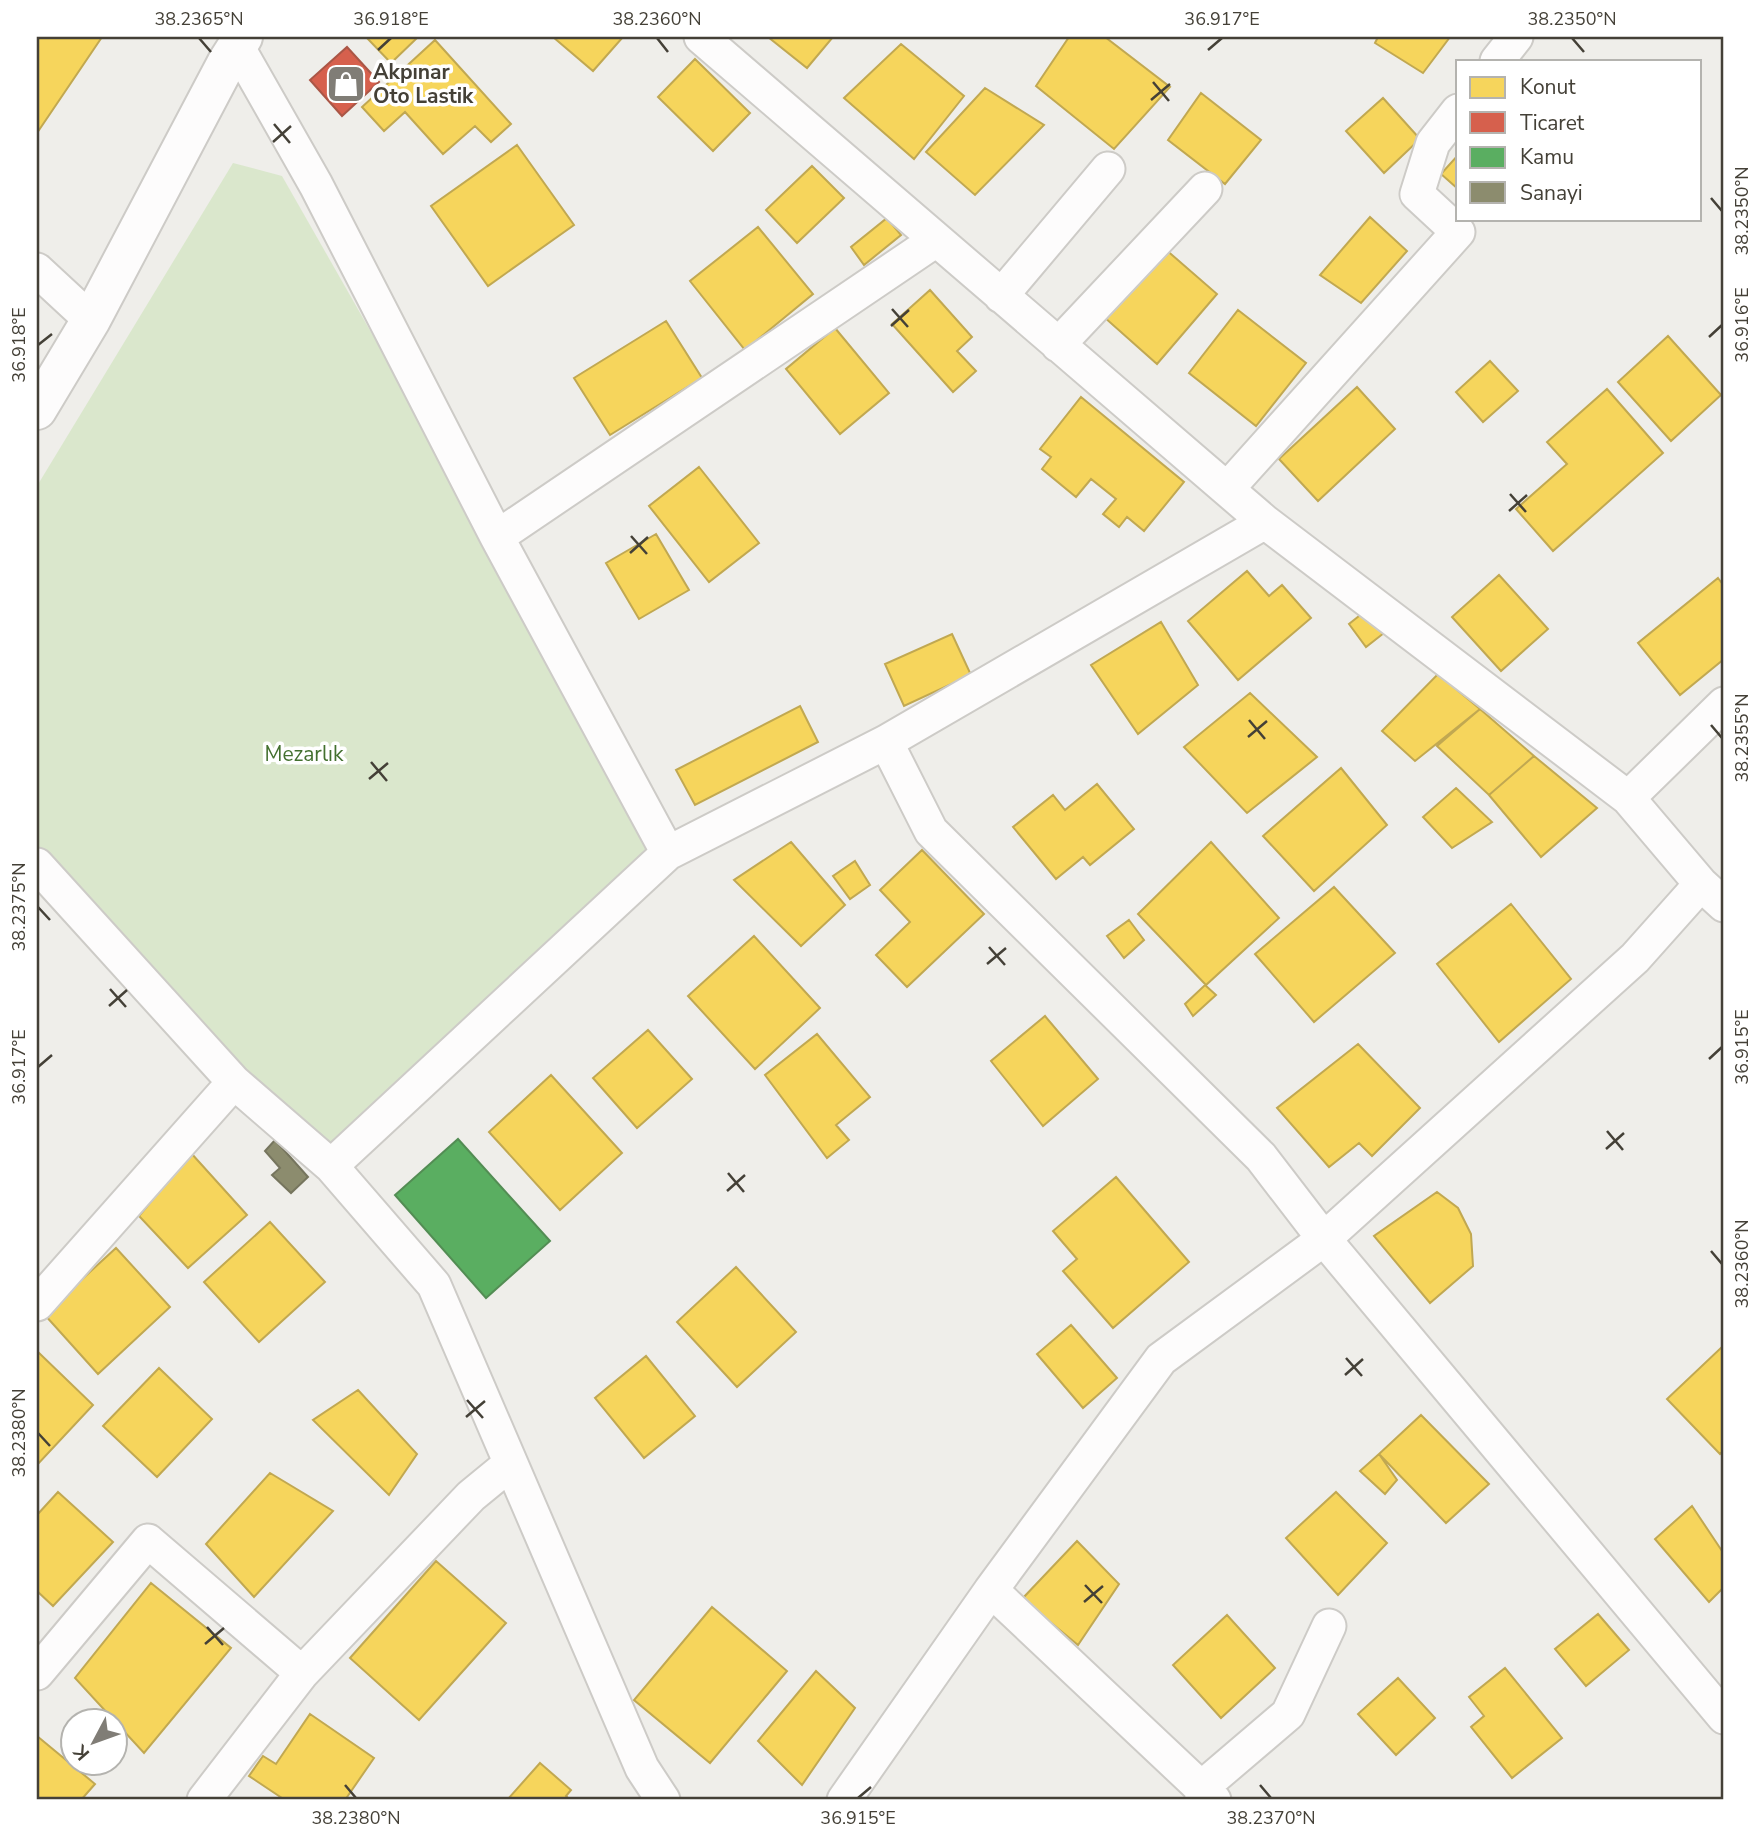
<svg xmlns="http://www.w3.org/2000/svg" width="1761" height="1837" font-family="'Nunito Sans',sans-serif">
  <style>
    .green { fill: #dae7cc }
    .homes { fill: #f6d55c; stroke: #c1a851; stroke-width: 2 }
    .shops { fill: #d6604d; stroke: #aa5646; stroke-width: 2 }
    .public { fill: #5aae61; stroke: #538d54; stroke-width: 2 }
    .industry { fill: #8c8c6e; stroke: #76755e; stroke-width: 2 }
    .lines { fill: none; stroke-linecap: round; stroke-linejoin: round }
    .minor-casing { stroke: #cdcbc7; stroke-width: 37 }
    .tertiary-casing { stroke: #cdcbc7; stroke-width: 42 }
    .minor { stroke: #fdfcfc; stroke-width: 33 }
    .tertiary { stroke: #fdfcfc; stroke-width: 38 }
    .ticks { fill: none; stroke: #444037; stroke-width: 2.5 }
    .labels { text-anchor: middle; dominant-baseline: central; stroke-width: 7; stroke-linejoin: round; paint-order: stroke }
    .poi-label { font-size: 21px; font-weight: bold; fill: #444037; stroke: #fff; text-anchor: start }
    .park-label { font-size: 21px; fill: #43702f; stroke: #fff }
    .neatline { fill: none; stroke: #444037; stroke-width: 2.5 }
    .ticks-label { font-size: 18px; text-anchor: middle; fill: #444037 }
  </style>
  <rect width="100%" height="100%" fill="#efeeea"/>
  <!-- green -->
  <path class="green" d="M233 163 282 176 668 853 331 1166 37 853V486Z"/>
  <!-- homes -->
  <path class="homes" d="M37 37H102L37 133Z
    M366 37H418L391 63Z
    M553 37H623L593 71Z
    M768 37H833L807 68Z
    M1069 37H1105L1170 87 1114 149 1036 86Z
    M1378 37H1450L1423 73 1375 43Z
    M435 40 511 124 491 142 475 126 443 154 405 112 384 131 362 107Z
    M901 44 964 96 914 159 844 98Z
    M695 59 750 113 713 151 658 97Z
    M985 88 1044 125 975 195 926 152Z
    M1201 93 1261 140 1225 184 1168 140Z
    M1383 98 1420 139 1384 173 1346 131Z
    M517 145 574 225 488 286 431 206Z
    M1458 155V189L1441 174Z
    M812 166 844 198 797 243 766 210Z
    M1370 217 1407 251 1361 303 1320 275Z
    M887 218 901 235 864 265 851 247Z
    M758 227 813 294 745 350 690 281Z
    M1164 248 1217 294 1157 364 1104 317Z
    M930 290 972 337 957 351 976 371 953 392 892 324Z
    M1238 310 1306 363 1256 426 1189 373Z
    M666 321 702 378 610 435 574 378Z
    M835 328 889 393 840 434 786 369Z
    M1668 336 1721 395 1671 441 1618 382Z
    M1490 361 1518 391 1483 422 1456 392Z
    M1357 387 1395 429 1318 501 1279 459Z
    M1607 389 1663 453 1553 551 1516 509 1567 464 1547 442Z
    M1081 397 1184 482 1144 531 1127 517 1119 527 1103 514 1116 499 1091 479 1076 497 1042 469 1051 457 1040 449Z
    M699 467 759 543 709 582 649 506Z
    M656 534 689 590 639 619 606 563Z
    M1247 571 1269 596 1282 585 1311 618 1238 680 1188 621Z
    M1499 575 1548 629 1501 671 1452 617Z
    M1718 578 1724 586V659L1680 695 1638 643Z
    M1364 612 1384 633 1366 647 1349 624Z
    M1161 622 1198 685 1138 734 1091 665Z
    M952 634 971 675 904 706 885 664Z
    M1438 674 1480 709 1415 761 1382 731Z
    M1250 693 1317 757 1247 813 1184 747Z
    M800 706 818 742 695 805 676 770Z
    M1480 709 1534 756 1489 795 1437 746Z
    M1534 756 1597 808 1541 857 1489 795Z
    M1341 768 1387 825 1314 891 1263 836Z
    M1097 784 1134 829 1090 865 1083 857 1056 879 1013 827 1053 795 1065 810Z
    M1456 788 1492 822 1452 848 1423 817Z
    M791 842 845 905 801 946 734 880Z
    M1211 842 1279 918 1206 985 1138 914Z
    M922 850 984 914 907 987 876 955 910 922 880 890Z
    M855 861 870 885 850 899 833 876Z
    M1334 887 1395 953 1314 1022 1255 954Z
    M1511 904 1571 979 1499 1042 1437 964Z
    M1129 920 1144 940 1124 958 1107 936Z
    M754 936 820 1008 755 1069 688 996Z
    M1205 985 1216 995 1193 1016 1185 1004Z
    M1045 1016 1098 1079 1043 1126 991 1061Z
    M648 1030 692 1079 637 1128 593 1078Z
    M817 1034 870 1097 836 1125 849 1140 827 1158 765 1075Z
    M1358 1044 1420 1108 1372 1156 1359 1143 1329 1167 1277 1108Z
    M551 1075 622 1153 560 1210 489 1132Z
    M191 1153 247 1215 188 1268 139 1216Z
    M1116 1177 1189 1262 1113 1328 1063 1271 1077 1259 1053 1231Z
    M1437 1192 1458 1208 1471 1234 1473 1266 1430 1303 1374 1236Z
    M270 1222 325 1282 259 1342 204 1282Z
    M116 1248 170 1307 98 1374 44 1314Z
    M736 1267 796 1332 737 1387 677 1322Z
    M1071 1325 1117 1378 1083 1408 1037 1354Z
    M1724 1345V1450L1720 1454 1667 1399Z
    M37 1351 93 1405 37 1465Z
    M646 1356 695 1416 644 1458 595 1398Z
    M159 1368 212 1419 157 1477 103 1426Z
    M358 1390 417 1454 389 1495 313 1420Z
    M1421 1415 1489 1484 1446 1523 1379 1454Z
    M1379 1454 1397 1480 1385 1494 1360 1471Z
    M270 1473 333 1511 254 1597 206 1544Z
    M58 1492 113 1542 53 1606 37 1591V1515Z
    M1336 1492 1387 1543 1338 1595 1286 1538Z
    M1692 1506 1724 1554V1587L1709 1602 1655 1539Z
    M1077 1541 1119 1584 1078 1645 1022 1599Z
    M436 1561 506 1623 419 1720 350 1658Z
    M151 1583 231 1648 144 1753 75 1678Z
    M712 1607 787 1671 710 1763 634 1700Z
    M1598 1614 1629 1650 1586 1686 1555 1649Z
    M1227 1615 1275 1668 1221 1718 1173 1665Z
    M1505 1668 1562 1738 1512 1778 1471 1727 1484 1716 1469 1697Z
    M816 1671 855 1708 802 1785 758 1741Z
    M1398 1678 1435 1718 1396 1755 1358 1714Z
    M310 1714 374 1758 345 1800H285L249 1776 263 1756 276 1764Z
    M37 1736 95 1784 81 1800H37Z
    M540 1763 571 1790 566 1796 570 1800H507Z"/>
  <!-- shops -->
  <path class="shops" d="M347 47 379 82 342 116 310 80Z"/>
  <!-- public -->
  <path class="public" d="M458 1139 550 1241 486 1298 395 1195Z"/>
  <!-- industry -->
  <path class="industry" d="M275 1140 308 1177 291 1193 272 1175 280 1168 265 1151Z"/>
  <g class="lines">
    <!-- minor casing -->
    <g class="minor-casing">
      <path id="minor" d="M701 37 1265 522 1628 798 1701 884 1724 905
        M237 46 316 185 497 537 668 853
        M1497 61 1516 37
        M37 270 91 320
        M1001 296 1108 169
        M1058 345 1205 189
        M1228 488 1458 232 1417 194 1433 143 1458 111
        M497 537 936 240
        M886 742 931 831 1261 1157 1324 1239 1724 1717
        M1628 798 1724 704
        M37 865 234 1082 331 1166 434 1285 642 1768 663 1800
        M331 1166 668 853 886 742 1265 522
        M37 1304 234 1082
        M991 1590 1214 1800
        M37 1673 148 1541 302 1673
        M1200 1789 1288 1714 1329 1626
        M204 1800 302 1673 471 1496 510 1464
        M844 1800 991 1590 1161 1359 1324 1239 1635 958 1701 884"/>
    </g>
    <!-- tertiary casing -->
    <g class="tertiary-casing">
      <path id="tertiary" d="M37 410 91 320 227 62 243 37"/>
    </g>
    <!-- minor -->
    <use href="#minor" class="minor"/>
    <!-- tertiary -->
    <use href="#tertiary" class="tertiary"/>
  </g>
  <!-- ticks -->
  <path class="ticks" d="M199 38 211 52M657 38 668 52M1572 38 1584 52M378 50 391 38M1208 50 1222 38M1153 82 1169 101M1151 100 1170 84M274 124 290 143M273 142 291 126M1711 198 1722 211M892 309 908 327M891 326 909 310M1709 337 1722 325M38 345 52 334M1510 494 1526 512M1509 511 1527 495M631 536 647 554M630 553 648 537M1249 720 1265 739M1711 725 1722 738M1248 737 1267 721M371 762 387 781M369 779 388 763M38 907 50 920M989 947 1005 965M987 964 1006 948M110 989 126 1007M109 1006 127 990M1709 1059 1722 1047M38 1067 52 1055M1607 1131 1623 1150M1606 1149 1624 1133M728 1173 744 1192M727 1191 745 1175M1711 1251 1722 1264M1346 1358 1362 1376M1345 1375 1363 1359M467 1400 483 1418M466 1417 485 1401M38 1433 50 1446M1085 1585 1102 1603M1084 1602 1103 1586M207 1627 223 1645M205 1644 224 1628M345 1785 356 1798M1260 1785 1271 1798M858 1798 871 1787"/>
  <!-- icons -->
  <defs>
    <g id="shop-square" transform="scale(2.0125)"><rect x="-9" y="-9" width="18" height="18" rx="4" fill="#807d76" stroke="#fff"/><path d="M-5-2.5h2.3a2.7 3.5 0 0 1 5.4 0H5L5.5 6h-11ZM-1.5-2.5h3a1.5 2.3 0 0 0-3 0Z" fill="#fff"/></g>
  </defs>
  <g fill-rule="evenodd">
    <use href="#shop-square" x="346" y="84"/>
  </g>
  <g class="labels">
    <!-- poi labels -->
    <g class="poi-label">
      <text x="373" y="72">Akpınar<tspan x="373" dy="24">Oto Lastik</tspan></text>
    </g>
    <!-- park labels -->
    <g class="park-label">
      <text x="304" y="754">Mezarlık</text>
    </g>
  </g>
  <!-- border -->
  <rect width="1761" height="1837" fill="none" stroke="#ffffff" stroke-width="77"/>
  <!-- legend -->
  <rect x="1456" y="60" width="245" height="161" fill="#ffffff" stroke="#b4b3af" stroke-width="2"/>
  <rect x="1470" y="77" width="35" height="21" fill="#f6d55c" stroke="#b4b3af" stroke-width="2"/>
  <text x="1520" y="94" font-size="21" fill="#444037">Konut</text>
  <rect x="1470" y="112" width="35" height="21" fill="#d6604d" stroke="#b4b3af" stroke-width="2"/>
  <text x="1520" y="130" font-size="21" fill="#444037">Ticaret</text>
  <rect x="1470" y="147" width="35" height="21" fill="#5aae61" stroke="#b4b3af" stroke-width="2"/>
  <text x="1520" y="164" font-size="21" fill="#444037">Kamu</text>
  <rect x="1470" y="182" width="35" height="21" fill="#8c8c6e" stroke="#b4b3af" stroke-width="2"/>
  <text x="1520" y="200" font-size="21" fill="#444037">Sanayi</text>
  <!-- north arrow -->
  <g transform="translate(94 1742) rotate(229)"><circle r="33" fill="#ffffff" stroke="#b4b3af" stroke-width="2"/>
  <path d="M0-5L12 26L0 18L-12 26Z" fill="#807d76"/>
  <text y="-10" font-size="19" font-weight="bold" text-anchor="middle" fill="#444037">K</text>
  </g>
  <rect x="38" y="38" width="1684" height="1760" class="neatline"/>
  <g class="ticks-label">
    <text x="199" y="25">38.2365°N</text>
    <text x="391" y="25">36.918°E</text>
    <text x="657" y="25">38.2360°N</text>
    <text x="1222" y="25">36.917°E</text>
    <text x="1572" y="25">38.2350°N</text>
    <text transform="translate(1742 211) rotate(-90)" y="6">38.2350°N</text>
    <text transform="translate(1742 325) rotate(-90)" y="6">36.916°E</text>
    <text transform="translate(19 345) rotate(-90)" y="6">36.918°E</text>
    <text transform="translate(1742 738) rotate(-90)" y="6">38.2355°N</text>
    <text transform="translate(19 907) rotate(-90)" y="6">38.2375°N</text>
    <text transform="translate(1742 1047) rotate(-90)" y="6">36.915°E</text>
    <text transform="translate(19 1067) rotate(-90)" y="6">36.917°E</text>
    <text transform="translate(1742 1264) rotate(-90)" y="6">38.2360°N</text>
    <text transform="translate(19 1433) rotate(-90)" y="6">38.2380°N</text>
    <text x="356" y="1824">38.2380°N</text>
    <text x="858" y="1824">36.915°E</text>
    <text x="1271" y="1824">38.2370°N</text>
  </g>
</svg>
